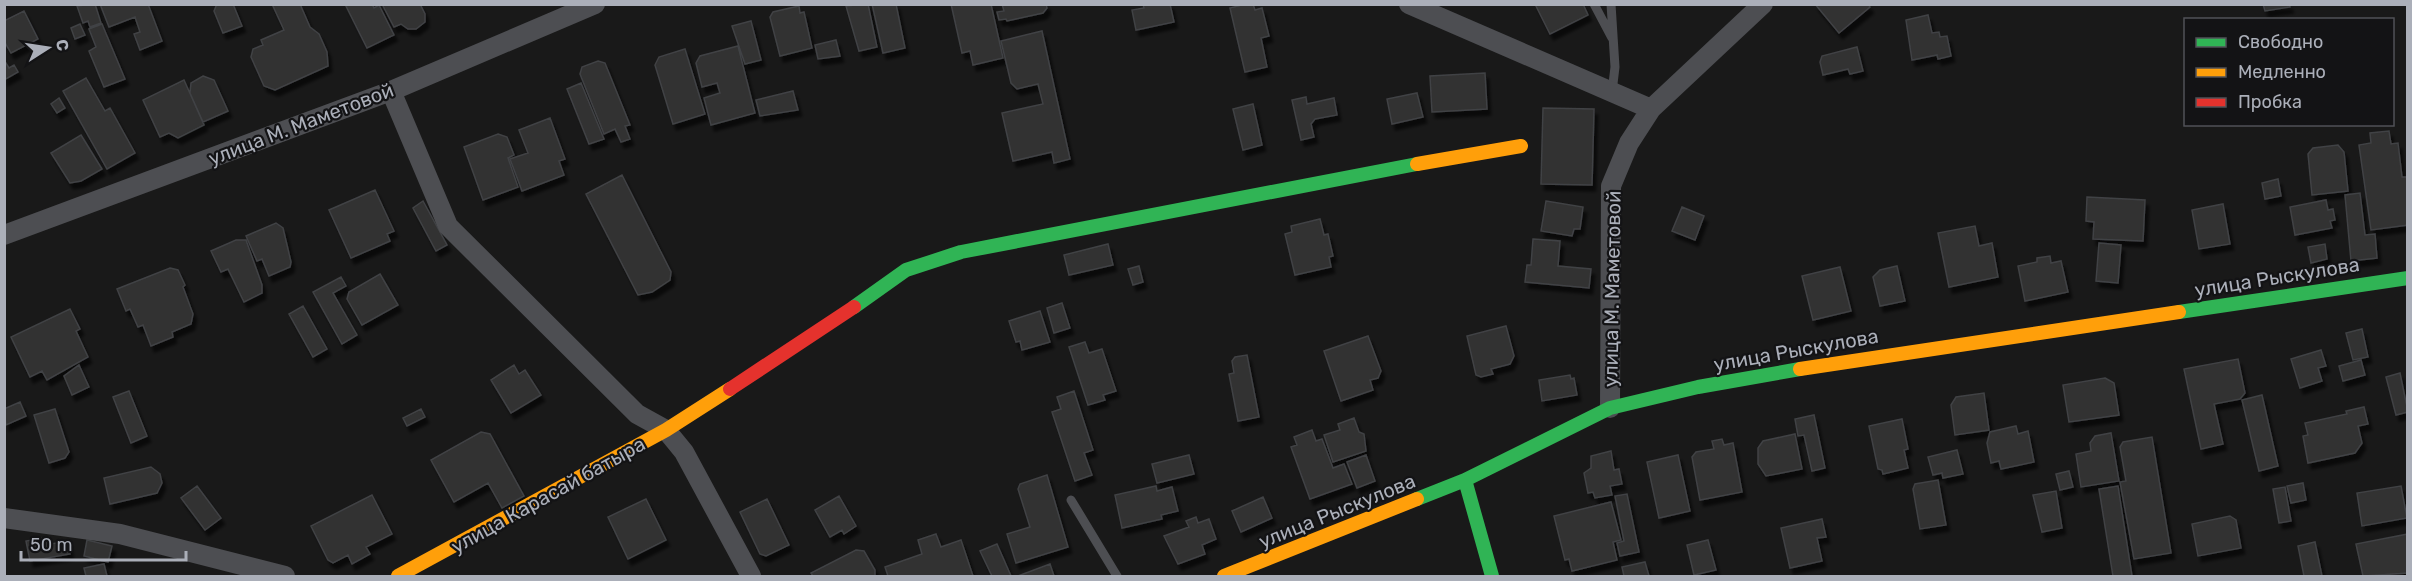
<svg xmlns="http://www.w3.org/2000/svg" width="2412" height="581" font-family="Rubik,sans-serif">
  <style>
    .building { fill: #313131; stroke: #414245; stroke-width: 1.5; filter: url(#shadow) }
    .lines { fill: none; stroke-linecap: round; stroke-linejoin: round }
    .lane { stroke: #4d4e52; stroke-width: 9 }
    .street { stroke: #4d4e52; stroke-width: 20 }
    .fast { stroke: #30b455; stroke-width: 14 }
    .slow { stroke: #ff9f0a; stroke-width: 14 }
    .jam { stroke: #e5322d; stroke-width: 14 }
    .labels { text-anchor: middle; dominant-baseline: central; stroke-width: 4.5; stroke-linejoin: round; paint-order: stroke }
    .street-label { font-size: 20px; fill: #abafb9; stroke: #131315 }
  </style>
  <defs>
    <filter id="shadow"><feDropShadow dx="3.5" dy="6" stdDeviation="1.5" flood-color="#0009"/></filter>
  </defs>
  <rect width="100%" height="100%" fill="#191919"/>
  <!-- building -->
  <path class="building" d="M95 4 101 23 90 27 88 21 83 23 77 6Z
    M100 4H148L162 41 140 50 134 34 140 32 135 17 109 27Z
    M217 4H233L242 26 223 33 214 11Z
    M272 4H300L310 27 319 34 327 52 328 66 275 90 264 86 251 57 253 49 263 45 261 40 284 30Z
    M350 4H372L374 8 379 5 394 35 367 48 346 6Z
    M382 4H420L425 14V22L416 29H408L401 24 394 27Z
    M868 4 877 47 859 51 846 6Z
    M872 4H896L905 48 883 53Z
    M951 4H991L1003 58 973 65 970 51 962 53Z
    M1002 4H1046L1047 8 1043 13 1007 21 1006 19 999 20 997 12 1004 11Z
    M1143 4H1170L1174 22 1136 30 1132 10 1144 8Z
    M1246 4H1253L1255 10 1262 8 1269 36 1261 38 1267 67 1245 72 1230 8Z
    M1535 4H1583L1588 15 1550 34Z
    M1815 4H1868L1870 7 1839 33Z
    M2263 4H2289L2290 7 2265 11Z
    M799 6 800 13 804 12 812 48 780 56 770 17 773 12Z
    M24 11 38 39 11 53 4 41V21Z
    M1928 15 1932 33 1939 32 1940 37 1947 36 1951 56 1938 59 1937 55 1912 60 1906 20Z
    M751 21 761 60 745 64 732 26Z
    M80 24 85 35 75 39 71 28Z
    M102 24 125 79 104 87 89 51 96 47 89 29Z
    M1042 31 1070 159 1054 163 1052 152 1013 161 1002 113 1043 104 1038 84 1017 89 1011 83 1001 41Z
    M836 40 840 56 818 59 815 45Z
    M738 46 755 113 711 125 704 98 720 93 717 83 702 87 696 63 700 56Z
    M1857 47 1863 71 1850 74 1848 69 1823 75 1820 62 1822 56Z
    M685 49 705 114 673 124 655 65 659 57Z
    M4 60 9 68 14 65 18 72 4 80Z
    M598 61 605 63 630 125 625 126 630 139 621 142 615 129 604 134 580 74 582 67Z
    M1485 73 1487 109 1432 112 1430 76Z
    M203 76 214 80 228 111 203 122 190 93 191 83Z
    M86 78 105 111 110 108 135 153 107 169 63 91Z
    M184 80 204 125 178 138 169 133 160 137 143 100Z
    M581 83 604 139 589 144 567 89Z
    M793 91 798 110 760 116 756 100Z
    M1417 93 1423 117 1392 124 1387 99Z
    M1306 97 1307 104 1334 98 1337 115 1315 119 1311 124 1314 137 1301 140 1292 100Z
    M59 98 65 108 57 113 51 104Z
    M1253 104 1262 145 1243 150 1233 109Z
    M1543 108 1594 109 1592 185 1541 184Z
    M550 118 565 159 559 161 564 175 522 191 510 159 528 153 519 130Z
    M2389 131 2391 144 2398 143 2402 177H2408V225L2371 230 2359 145 2371 143 2370 133Z
    M498 134 507 137 514 155 508 158 518 187 483 200 464 147Z
    M81 135 102 169 81 181 70 183 51 153Z
    M2338 145 2344 152 2348 191 2312 195 2308 154 2313 148Z
    M622 175 671 272 670 280 652 292 638 295 586 194Z
    M2278 179 2281 196 2265 199 2262 183Z
    M375 190 394 231 387 234 390 241 351 258 329 210Z
    M2360 193 2365 235 2375 234 2377 258 2351 261 2345 195Z
    M2087 197 2145 200 2143 241 2093 239 2094 222 2086 221Z
    M2326 200 2328 210 2333 209 2335 220 2330 221 2332 228 2295 235 2290 207Z
    M423 201 447 245 436 251 413 208Z
    M1546 201 1583 207 1580 229H1574L1572 236 1541 231Z
    M2223 204 2230 244 2199 249 2192 210Z
    M1682 207 1704 216 1695 240 1672 231Z
    M1320 219 1324 235 1328 234 1333 256 1329 257 1331 267 1295 275 1285 234 1292 232 1291 226Z
    M276 223 283 228 291 262 290 267 269 276 262 259 257 261 246 236Z
    M1975 226 1979 246 1992 243 1998 277 1949 287 1938 233Z
    M1533 239 1560 241 1558 266 1591 269 1589 288 1525 282 1527 265H1531Z
    M236 240H246L262 285V293L244 302 228 269 221 272 211 251Z
    M2099 243 2121 245 2118 283 2096 281Z
    M1108 244 1113 265 1069 275 1064 255Z
    M2325 244 2327 259 2311 263 2308 247Z
    M2050 256 2051 263 2061 261 2068 292 2025 301 2018 266 2037 262V258Z
    M1139 266 1143 282 1133 285 1128 269Z
    M1897 266 1905 301 1880 306 1873 277 1880 270Z
    M1840 267 1851 311 1813 320 1802 276Z
    M170 268 178 270 185 285 183 287 193 314 191 324 172 332 173 337 151 346 143 325 138 327 130 309 126 311 117 289Z
    M380 274 398 305 362 325 347 299 349 292Z
    M341 277 346 286 333 293 357 335 342 344 313 292Z
    M1062 303 1070 328 1054 333 1047 308Z
    M303 306 327 349 313 357 289 314Z
    M70 309 80 329 76 331 88 357 47 380 42 371 30 377 11 337Z
    M1040 311 1050 342 1022 350 1020 341 1016 342 1009 321Z
    M1506 326 1514 356 1510 364 1491 369 1493 374 1481 377 1476 375 1467 336Z
    M2362 329 2368 357 2353 360 2346 333Z
    M1368 336 1381 371 1378 378 1370 380 1373 390 1341 401 1324 351Z
    M1085 342 1089 353 1102 349 1116 391 1103 395 1105 400 1088 405 1069 347Z
    M2321 350 2326 366 2318 368 2322 381 2300 388 2291 359Z
    M1247 355 1259 417 1238 421 1229 374 1234 373 1232 361 1235 357Z
    M2238 359 2245 393 2240 399 2214 404 2223 444 2201 449 2184 369Z
    M2361 360 2365 375 2343 381 2339 366Z
    M79 365 89 387 72 395 64 376Z
    M514 365 519 374 525 370 541 395 511 413 491 380Z
    M2400 373 2408 412 2396 415 2386 377Z
    M1570 375 1571 379 1574 378 1577 395 1542 401 1539 380Z
    M2105 378 2114 383 2119 415 2069 422 2063 385Z
    M129 391 147 436 131 443 113 397Z
    M1074 391 1093 450 1084 453 1092 475 1075 481 1052 412 1061 409 1057 397Z
    M1984 393 1989 430 1955 435 1951 405 1956 397Z
    M2262 395 2278 466 2259 471 2242 400Z
    M20 402 26 416 6 425 4 409Z
    M2364 407 2368 424 2358 426 2362 443 2355 453 2308 463 2303 436 2308 435 2305 423 2347 414 2346 411Z
    M55 409 69 452 65 458 49 463 34 415Z
    M421 409 425 417 407 426 403 418Z
    M1814 415 1825 468 1812 471 1804 435 1798 436 1795 419Z
    M1354 418 1359 432 1364 434 1366 451 1333 462 1324 435 1340 430 1338 424Z
    M1902 419 1908 449 1904 450 1908 468 1883 474 1882 470 1878 469 1869 426Z
    M2016 426 2018 434 2028 431 2034 462 2001 469 1999 461 1991 463 1987 443 1990 432Z
    M1312 430 1316 441 1322 439 1333 468 1344 464 1352 484 1310 499 1291 447 1297 445 1294 437Z
    M481 432 490 434 524 496 502 508 488 483 454 502 431 460Z
    M2111 433 2119 481 2081 487 2076 454 2091 451 2090 443 2095 436Z
    M1795 434 1802 469 1766 476 1758 464V448L1763 441Z
    M2152 437 2171 553 2134 559 2120 482 2126 481 2120 447 2123 442Z
    M1722 439 1724 445 1733 443 1742 492 1700 500 1692 457 1696 452 1714 449 1712 441Z
    M1957 450 1963 474 1943 478 1942 473 1933 475 1928 457Z
    M1611 451 1614 470 1619 469 1622 484 1610 486 1612 495 1595 498 1593 492 1588 493 1584 473 1591 468V456Z
    M1189 455 1194 474 1157 483 1152 464Z
    M1366 455 1375 481 1357 488 1347 462Z
    M1678 455 1690 511 1659 518 1647 462Z
    M151 467 160 474 162 483 157 493 110 504 104 478Z
    M2069 471 2073 487 2060 490 2056 474Z
    M1047 475 1068 547 1016 563 1007 534 1030 527 1018 489 1020 484Z
    M1938 480 1946 525 1920 529 1913 489 1915 484Z
    M2303 483 2306 500 2291 503 2287 486Z
    M197 486 221 518 205 530 181 498Z
    M1156 486 1157 491 1172 487 1178 511 1161 515 1162 519 1122 528 1115 495Z
    M2118 486 2132 576H2113L2099 489Z
    M2401 486 2407 518 2362 526 2357 493Z
    M2285 487 2291 521 2279 523 2273 489Z
    M2056 491 2062 528 2042 532 2033 495Z
    M1627 494 1639 552 1620 556 1617 543 1624 541 1615 496Z
    M372 495 392 534 366 547 370 554 352 564 348 555 333 563 328 560 311 526Z
    M839 496 856 526 844 534 842 530 830 537 815 510Z
    M1263 497 1272 518 1241 532 1232 511Z
    M646 499 666 540 628 559 608 517Z
    M767 499 789 545 766 556 760 554 740 512Z
    M1611 502 1621 540 1613 542 1617 560 1572 571 1569 559 1565 560 1554 516Z
    M2230 516 2236 520 2241 548 2198 556 2192 524Z
    M1196 517 1198 523 1209 519 1216 539 1202 545 1205 554 1178 564 1164 536 1189 527 1186 521Z
    M1822 519 1826 537 1817 538 1822 561 1790 568 1781 528Z
    M936 534 941 547 961 540 973 576H888L885 567 922 554 918 540Z
    M2408 534V573L2363 576 2356 544Z
    M49 537 51 544 68 541 70 554 30 561 26 541Z
    M87 540 112 546 108 562 84 556Z
    M1708 540 1716 570 1694 575 1687 545Z
    M2315 542 2322 576H2304L2298 546Z
    M997 544 1011 576H992L980 551Z
    M856 550 864 551 875 570V576H813L811 573Z
    M1645 562 1649 576H1624L1622 567Z
    M104 564 107 576H82H86L84 568Z
    M1050 564 1054 576H1018Z"/>
  <g class="lines">
    <!-- lane -->
    <path class="lane" d="M1594 4 1612 38
      M1611 4 1615 67 1612 92
      M1071 500 1117 576"/>
    <!-- street -->
    <path class="street" d="M1409 4 1651 109
      M391 91 448 226 637 414 666 430 684 452 751 576
      M4 235 391 91 595 4
      M1610 408 1611 186 1629 143 1651 109 1763 4
      M4 518 120 534 285 576"/>
    <!-- fast -->
    <path class="fast" d="M854 307 906 270 961 252 1417 164
      M2179 312 2408 278
      M1465 480 1492 576
      M1417 499 1465 480 1610 408 1698 387 1800 369"/>
    <!-- slow -->
    <path class="slow" d="M1417 164 1521 146
      M1800 369 2179 312
      M398 576 666 430 730 389
      M1224 576 1417 499"/>
    <!-- jam -->
    <path class="jam" d="M730 389 854 307"/>
  </g>
  <g class="labels">
    <!-- street labels -->
    <g class="street-label">
      <text transform="translate(301 124) rotate(-21)">улица М. Маметовой</text>
      <text transform="translate(2277 277) rotate(-9)">улица Рыскулова</text>
      <text transform="translate(1612 289) rotate(-89)">улица М. Маметовой</text>
      <text transform="translate(1796 350) rotate(-10)">улица Рыскулова</text>
      <text transform="translate(548 495) rotate(-29)">улица Карасай батыра</text>
      <text transform="translate(1337 511) rotate(-22)">улица Рыскулова</text>
    </g>
  </g>
  <!-- border -->
  <rect width="2412" height="581" fill="none" stroke="#abafb9" stroke-width="12"/>
  <!-- legend -->
  <rect x="2184" y="18" width="210" height="108" fill="#131315" stroke="#505157" stroke-width="1.5"/>
  <rect x="2196" y="38" width="30" height="9" fill="#30b455" stroke="#505157" stroke-width="1.5"/>
  <text x="2238" y="48" font-size="18" fill="#abafb9">Свободно</text>
  <rect x="2196" y="68" width="30" height="9" fill="#ff9f0a" stroke="#505157" stroke-width="1.5"/>
  <text x="2238" y="78" font-size="18" fill="#abafb9">Медленно</text>
  <rect x="2196" y="98" width="30" height="9" fill="#e5322d" stroke="#505157" stroke-width="1.5"/>
  <text x="2238" y="108" font-size="18" fill="#abafb9">Пробка</text>
  <!-- north arrow -->
  <g transform="translate(48 48) rotate(78)" stroke="#131315" stroke-width="4.5" paint-order="stroke">
  <path d="M0-4.5L10 22L0 15L-10 22Z" fill="#abafb9"/>
  <text y="-9" font-size="16" font-weight="bold" text-anchor="middle" fill="#abafb9">С</text>
  </g>
  <!-- scale -->
  <path d="M21 551v9h165v-9" fill="none" stroke="#abafb9" stroke-width="3"/>
  <text x="30" y="551" font-size="18" fill="#abafb9" stroke="#131315" stroke-width="4.5" paint-order="stroke">50 m</text>
</svg>
